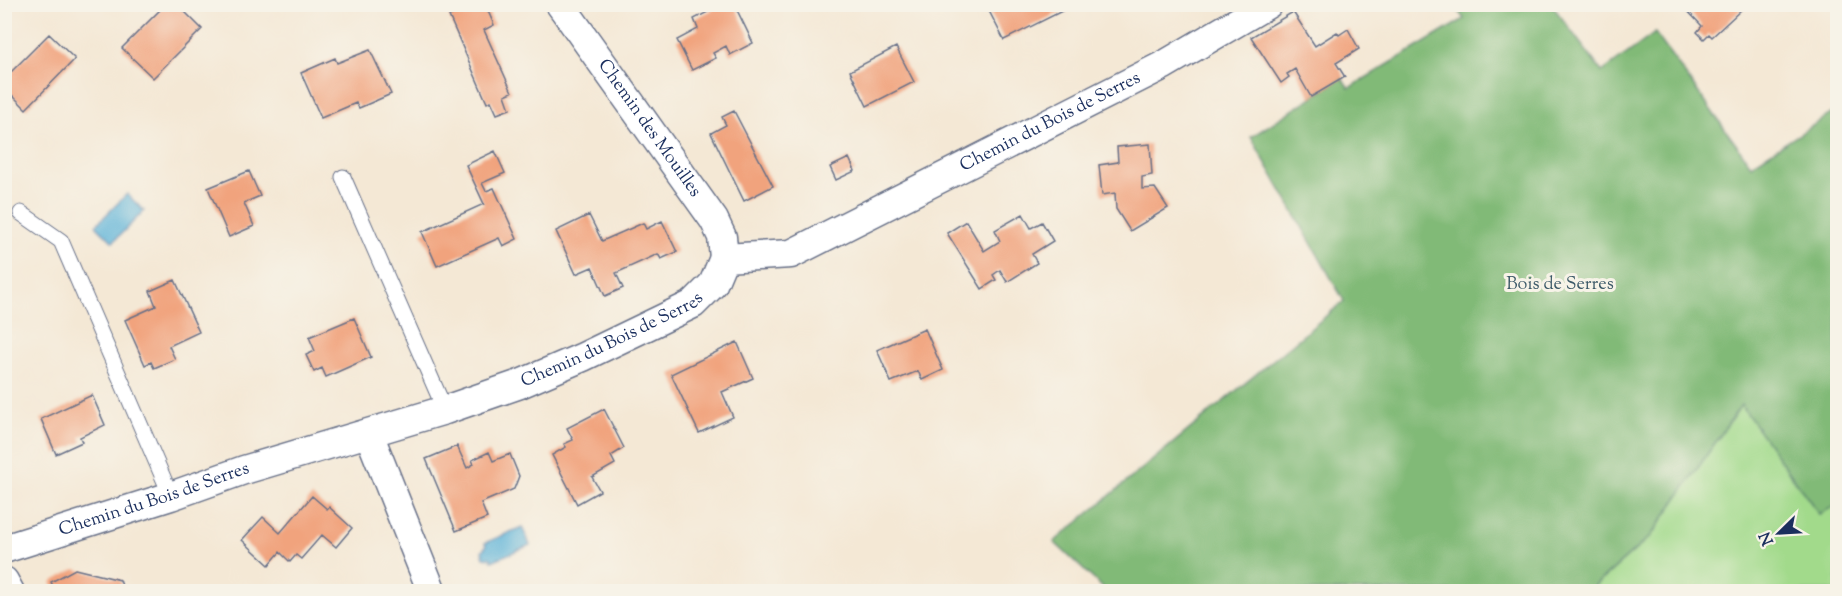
<svg xmlns="http://www.w3.org/2000/svg" width="1842" height="596" font-family="'Sorts Mill Goudy',serif">
  <style>
    .green { fill: #a2da8b; stroke: #5e8474; stroke-width: 1.5 }
    .forest { fill: #81ba77; stroke: #4e746a; stroke-width: 1.5 }
    .water { fill: #5cb2d8; stroke: #3c709b; stroke-width: 1.5 }
    .building { fill: #f1a37d }
    .lines { fill: none; stroke-linecap: round; stroke-linejoin: round }
    .lane-casing { stroke: #677088; stroke-width: 17 }
    .street-casing { stroke: #677088; stroke-width: 31 }
    .lane { stroke: #fff; stroke-width: 15 }
    .street { stroke: #fff; stroke-width: 28 }
    .labels { text-anchor: middle; dominant-baseline: central; stroke-width: 6; stroke-linejoin: round; paint-order: stroke }
    .street-label { font-size: 18px; fill: #1b2f5e; stroke: #f7f3e8 }
    .park-label { font-size: 18px; fill: #3d5a69; stroke: #f7f3e8 }
  </style>
  <rect width="100%" height="100%" fill="#f7f3e8"/>
  <filter id="ink" filterUnits="userSpaceOnUse"><feTurbulence type="fractalNoise" baseFrequency=".0167" numOctaves="2"/><feDisplacementMap in="SourceGraphic" scale="12" xChannelSelector="R" yChannelSelector="G"/><feConvolveMatrix kernelMatrix="1 2 1 2 8 2 1 2 1" color-interpolation-filters="sRGB"/></filter>
  <filter id="wash" filterUnits="userSpaceOnUse"><feTurbulence type="fractalNoise" baseFrequency=".008" numOctaves="4" result="noise"/><feDisplacementMap in="SourceGraphic" scale="24" xChannelSelector="R" yChannelSelector="G"/><feGaussianBlur stdDeviation="1.35" result="paint"/><feColorMatrix in="noise" values="0 0 0 0 0 0 0 0 0 0 0 0 0 0 0 0 0 1.4 0 .05"/><feComposite in="paint" operator="in"/></filter>
  <g filter="url(#wash)">
    <rect width="100%" height="100%" fill="#f4e8d5"/>
    <!-- green -->
    <path class="green" d="M1741 405 1819 514 1837 505V591L1588 592 1651 536Z"/>
    <!-- forest -->
    <path class="forest" d="M1454 5H1552L1602 72 1655 33 1751 165 1837 110V505L1819 514 1741 405 1651 536 1588 591H1102L1104 589 1054 542 1344 301 1251 137 1342 78 1349 88 1464 19Z"/>
    <!-- water -->
    <path class="water" d="M127 194 144 211 113 242 96 225Z
      M522 527 530 545 492 561 491 558 484 557 482 551 486 546 485 543Z"/>
    <g id="blocks">
      <!-- building -->
      <path class="building" d="M166 4H177L202 29 153 78 122 48Z
        M473 4H485L494 25 484 30 512 92 505 95 510 109 497 114 491 101 487 103 449 16Z
        M723 4H734L753 43 730 55 726 46 713 53 716 58 692 70 677 40 698 29 694 19Z
        M992 4H1076L1004 40 987 7Z
        M1681 4H1737L1742 9 1712 37 1709 34 1704 39 1697 32 1702 26Z
        M1293 12 1315 46 1337 32 1339 35 1348 29 1359 49 1336 63 1345 77 1311 97 1295 69 1287 74 1289 77 1281 83 1251 37Z
        M49 34 75 59 26 109 4 87V79Z
        M896 47 914 82 867 106 850 71Z
        M370 50 391 94 359 108 356 103 321 118 301 73 335 58 337 63Z
        M734 111 773 186 744 201 711 133 726 125 722 117Z
        M1150 144 1152 175 1142 177V189L1155 188 1168 208 1130 231 1116 209 1115 193 1102 195 1099 165 1118 162 1117 147Z
        M495 151 505 173 482 183 486 191 494 188 517 239 503 246 499 238 437 266 422 232 484 204 466 165Z
        M849 158 855 171 836 180 830 167Z
        M249 171 260 196 244 203 254 226 229 237 208 188Z
        M1023 214 1031 228 1042 222 1053 241 1032 254 1037 263 1007 282 1000 270 993 275 996 280 982 289 947 233 966 221 984 251 1000 241 995 230Z
        M589 215 602 241 643 223 646 229 662 221 677 252 661 259 658 254 616 273 623 288 605 296 592 267 576 274 556 231Z
        M175 280 199 332 169 346 175 359 154 368 151 362 145 365 125 320 156 306 150 291Z
        M354 318 371 357 326 377 322 368 314 372 306 355 315 351 309 337Z
        M925 329 943 370 922 380 918 371 891 382 877 350Z
        M737 342 753 378 722 392 733 417 699 433 671 374Z
        M92 395 105 425 80 437 82 442 56 454 41 419Z
        M604 409 624 448 611 456 615 464 592 477 600 491 577 504 552 455 566 447 564 444 573 440 567 428Z
        M457 446 467 468 474 464 472 460 489 452 493 461 510 454 519 476 514 489 481 503 487 518 456 531 426 459Z
        M312 496 327 509 329 507 352 528 336 547 322 535 301 559 296 555 290 562 280 552 269 565 242 540 263 517 280 533Z
        M75 569 120 580 122 586 121 592H56L51 582Z"/>
    </g>
  </g>
  <g filter="url(#ink)">
    <use href="#blocks" fill-opacity="0" stroke="#677088" stroke-width="1.5"/>
    <g class="lines">
      <!-- lane casing -->
      <g class="lane-casing">
        <path id="lane" d="M343 177 445 410
          M21 213 61 241 171 496"/>
      </g>
      <!-- street casing -->
      <g class="street-casing">
        <g id="street">
          <path id="s1" d="M560 4 714 220 722 237 724 258"/>
          <path id="s2" d="M724 258 791 254 1164 65 1268 4"/>
          <path d="M369 434 432 592"/>
          <path id="s3" d="M4 549 171 496 244 470 445 410 520 384 583 357 693 304 713 284 724 258"/>
          <path d="M4 581 10 592"/>
        </g>
      </g>
      <!-- lane -->
      <use href="#lane" class="lane"/>
      <!-- street -->
      <use href="#street" class="street"/>
    </g>
  </g>
  <g class="labels">
    <!-- street labels -->
    <g class="street-label">
      <text stroke="none"><textPath href="#s2" startOffset="358">Chemin du Bois de Serres</textPath></text>
      <text stroke="none"><textPath href="#s1" startOffset="153">Chemin des Mouilles</textPath></text>
      <text stroke="none"><textPath href="#s3" startOffset="644">Chemin du Bois de Serres</textPath></text>
      <text stroke="none"><textPath href="#s3" startOffset="158">Chemin du Bois de Serres</textPath></text>
    </g>
    <!-- park labels -->
    <g class="park-label">
      <text x="1560" y="285">Bois de Serres</text>
    </g>
  </g>
  <!-- margin -->
  <rect width="1842" height="596" fill="none" stroke="#f7f3e8" stroke-width="24"/>
  <!-- north arrow -->
  <g transform="translate(1779 533) rotate(246)" stroke="#f7f3e8" stroke-width="4.5" paint-order="stroke">
  <path d="M0-4.5L10 22L0 15L-10 22Z" fill="#1b2f5e"/>
  <text y="-9" font-size="16" font-weight="bold" text-anchor="middle" fill="#1b2f5e">N</text>
  </g>
</svg>
